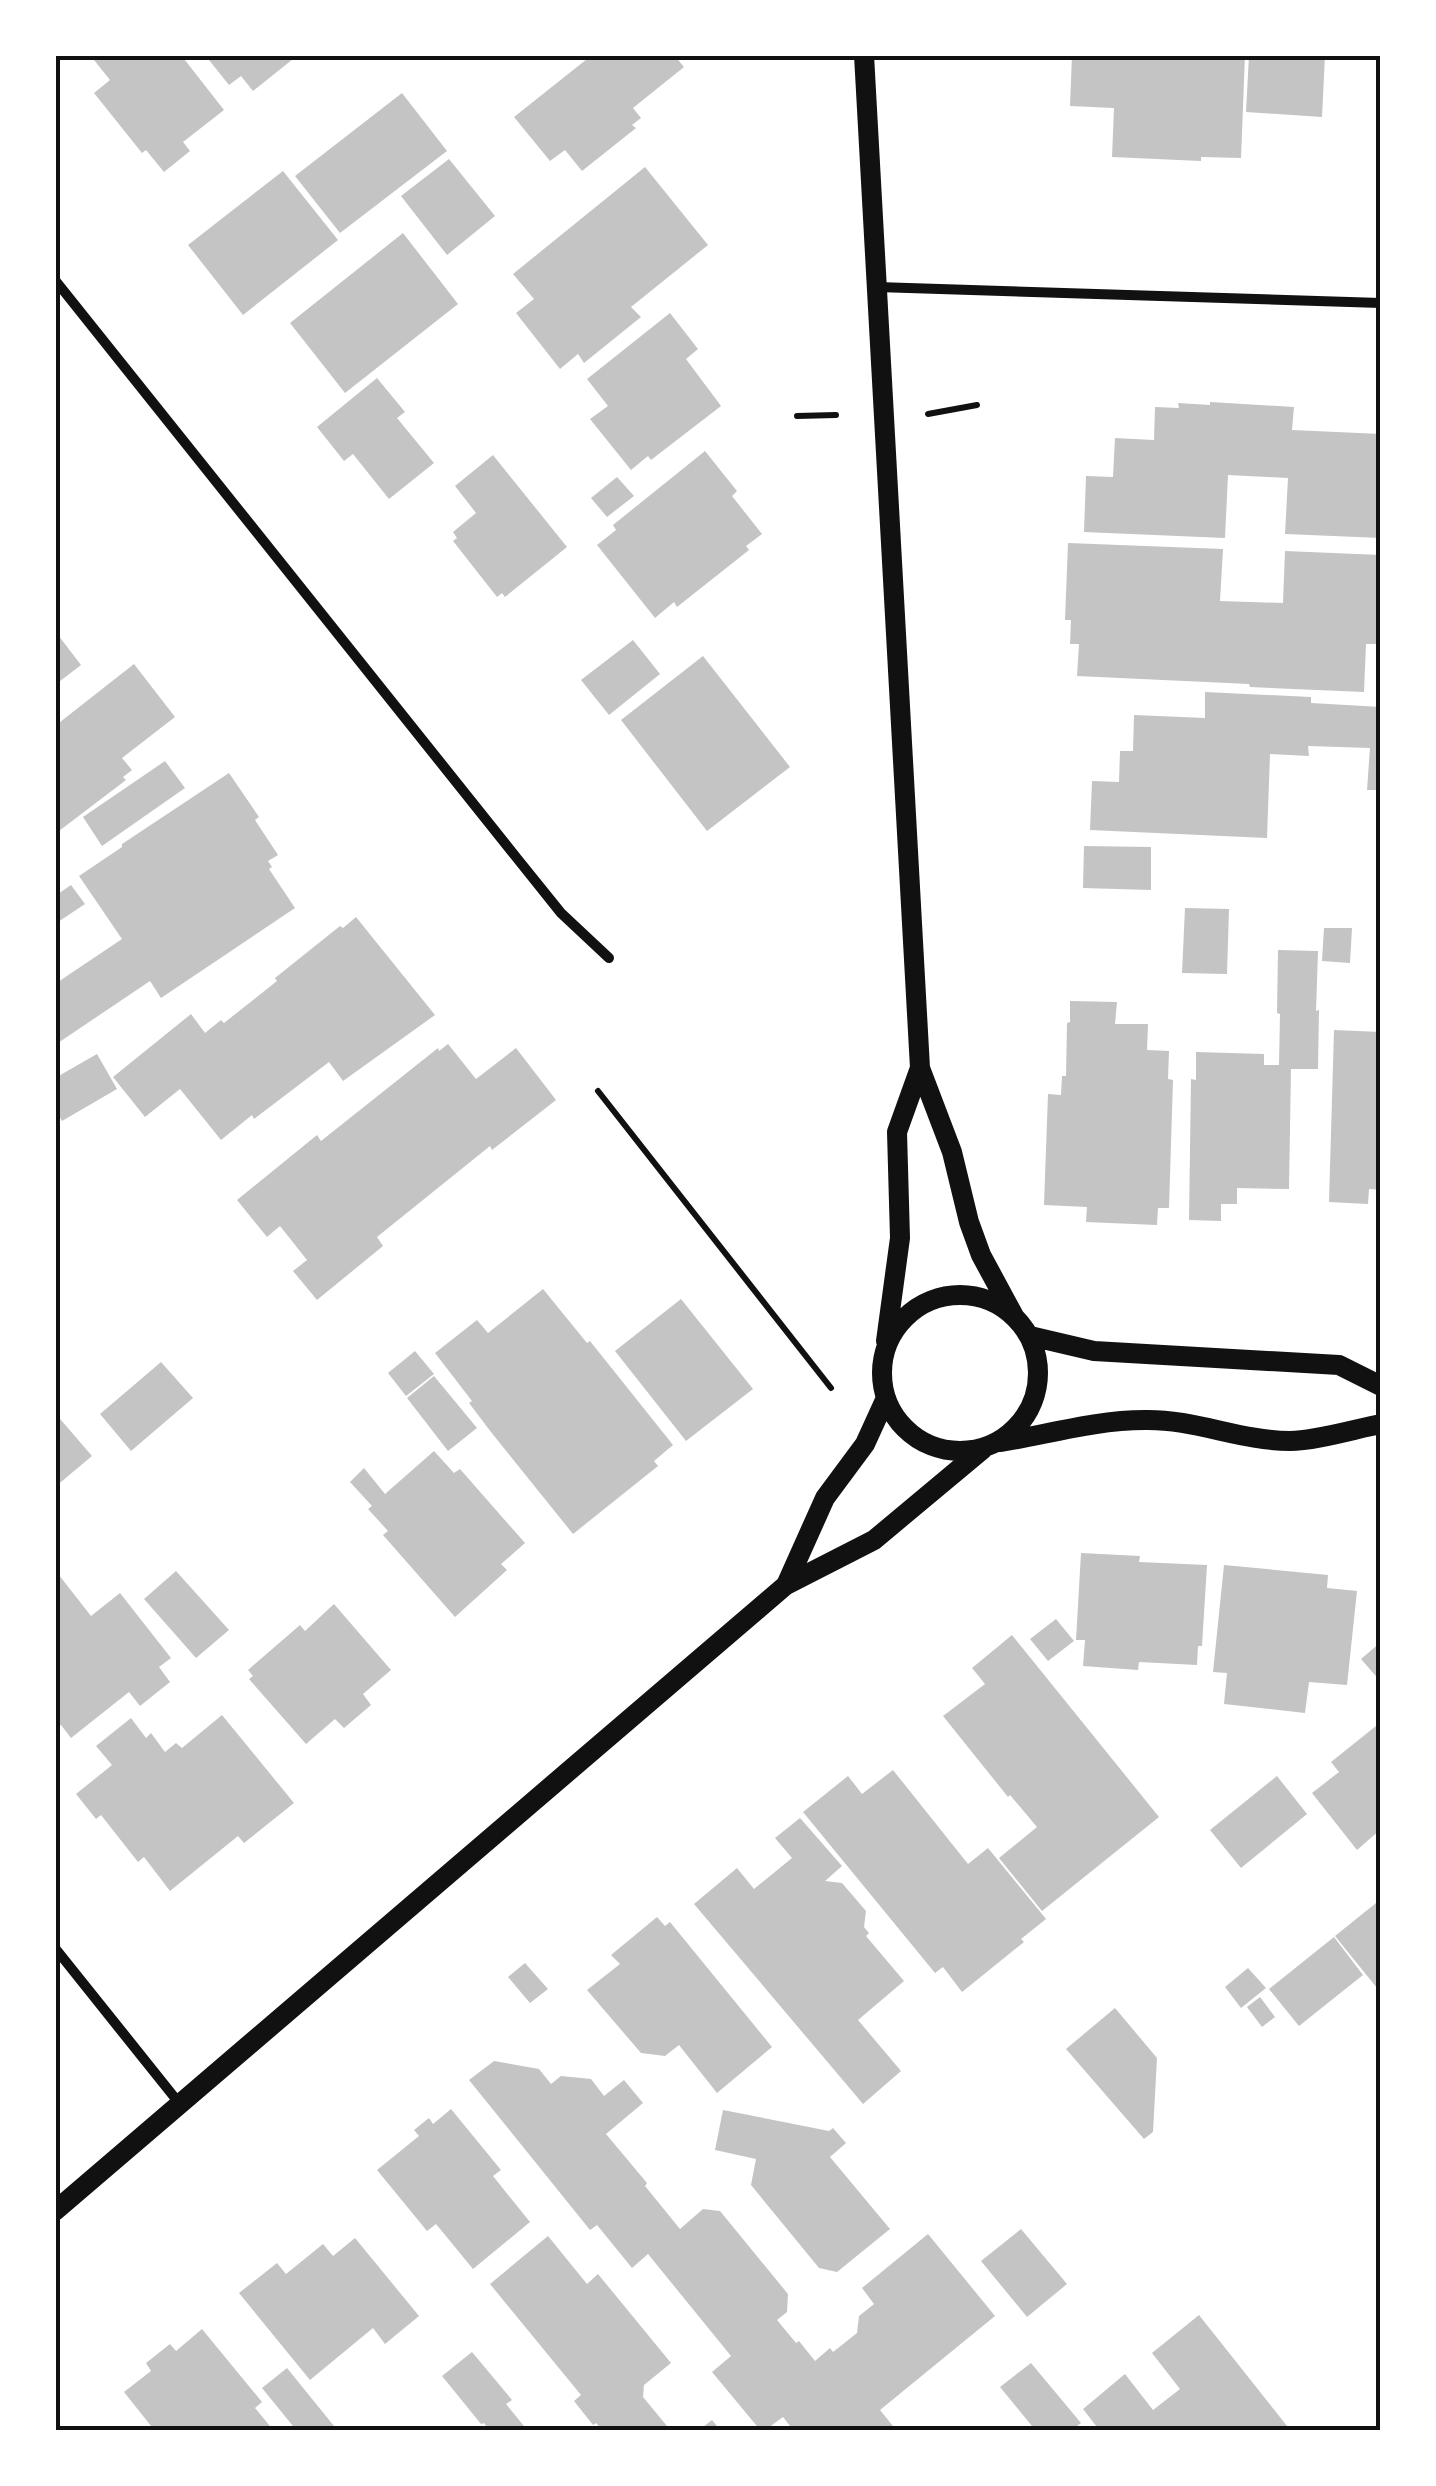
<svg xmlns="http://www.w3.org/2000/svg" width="1436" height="2486" font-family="'Source Sans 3',sans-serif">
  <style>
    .building { fill: #c4c4c4 }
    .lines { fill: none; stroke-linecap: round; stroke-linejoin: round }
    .path { stroke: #111; stroke-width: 6 }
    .minor { stroke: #111; stroke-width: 10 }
    .secondary { stroke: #111; stroke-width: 20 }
    .neatline { fill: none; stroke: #111; stroke-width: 4 }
  </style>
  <rect width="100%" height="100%" fill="#fff"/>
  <!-- building -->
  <path class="building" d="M90 55H181L224 110 183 142 190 151 164 172 146 150 142 153 94 93 110 80Z
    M205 55H298L253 91 241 76 229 85Z
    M592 55H674L684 67 633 108 641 118 632 125 636 128 582 171 565 150 550 161 514 117Z
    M1072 55H1245L1241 158 1201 157V161L1112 157 1114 108 1070 106Z
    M1249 55H1325L1322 117 1246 112Z
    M402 93 447 151 340 233 295 176Z
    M449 159 495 216 447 255 401 196Z
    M645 167 708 245 631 307 641 317 584 363 578 354 560 369 516 313 534 299 513 274Z
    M283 171 338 240 243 315 188 245Z
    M403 233 458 304 345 393 290 323Z
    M670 313 698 349 686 359 721 406 651 460 648 456 631 470 590 419 608 406 587 379Z
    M377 378 405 412 397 418 434 463 389 499 353 454 344 461 317 427Z
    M1210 402 1294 407 1292 430 1381 434V538L1285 534 1288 478 1228 475 1225 538 1084 532 1086 476 1113 477 1115 438 1154 440 1155 407 1179 408 1178 403 1210 405Z
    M705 451 737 491 732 496 762 534 746 546 749 550 677 607 674 602 655 618 597 545 616 530 613 525Z
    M493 455 567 547 505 597 502 593 497 597 453 541 457 538 453 532 476 513 455 486Z
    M617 477 634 496 607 517 591 498Z
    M1068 543 1223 549 1220 601 1283 603 1285 551 1381 555V644H1366L1364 692 1250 687 1249 684 1077 676 1079 644H1070L1071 620H1065Z
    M55 631 81 665 55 685Z
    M633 640 660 674 609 715 581 680Z
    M703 656 790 767 707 831 621 720Z
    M134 664 175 717 122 758 132 770 123 777 126 780 55 834V726Z
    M1205 692 1311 697V703L1381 707V790H1367L1370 748 1308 746 1309 756 1270 754 1267 838 1090 830 1092 781 1119 782 1120 751H1133L1134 715 1205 718Z
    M165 761 185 788 102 846 83 817Z
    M229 773 259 817 255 820 278 855 268 861 272 867 269 869 295 908 161 998 150 981 55 1045V984L122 939 79 876 122 847V844Z
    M1084 846 1151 847V890L1083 888Z
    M71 885 85 904 55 924V896Z
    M1185 908 1229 909 1227 974 1182 973Z
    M356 917 435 1015 343 1081 329 1062 254 1119 252 1115 221 1140 180 1089 145 1117 113 1077 191 1014 205 1033 221 1020 224 1023 277 981 275 978 340 926 343 928Z
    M1324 928H1352L1350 963 1322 961Z
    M1278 950 1318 951 1316 1011 1319 1010 1318 1069H1291L1289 1189 1237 1188V1204H1221V1221L1189 1220 1191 1079 1196 1080V1052L1264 1054V1065H1279L1280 1014 1277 1013Z
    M1070 1001 1117 1002 1115 1024H1148L1147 1050 1169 1051 1168 1079 1173 1080 1169 1208H1158L1157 1225 1086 1222 1087 1207 1044 1205 1048 1094 1061 1095 1062 1076H1066L1067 1023 1070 1022Z
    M1334 1030 1381 1032V1190L1369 1189 1368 1204 1329 1202Z
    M448 1044 476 1079 516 1048 556 1100 492 1150 490 1146 377 1237 383 1246 317 1300 293 1271 307 1260 280 1226 267 1237 237 1200 317 1135 321 1141 438 1048 439 1051Z
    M97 1054 117 1089 62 1121 55 1110V1078Z
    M543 1289 587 1343 590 1341 673 1445 654 1461 658 1466 573 1534 491 1432 469 1403 472 1401 435 1353 477 1320 488 1333Z
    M681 1299 753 1389 686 1441 615 1351Z
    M415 1351 434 1374 406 1396 388 1373Z
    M161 1362 193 1398 131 1451 100 1414Z
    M434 1376 477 1428 448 1451 407 1398Z
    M55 1413 92 1456 55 1487Z
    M434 1451 454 1473 460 1469 525 1543 501 1564 507 1570 455 1617 383 1535 388 1531 368 1509 372 1506 350 1482 364 1468 385 1494Z
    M1081 1553 1140 1556 1139 1562 1207 1565 1202 1646H1198L1197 1665 1139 1662 1138 1670 1083 1666 1085 1640H1076Z
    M1224 1565 1328 1575 1327 1588 1357 1591 1347 1685 1309 1682 1305 1713 1224 1704 1227 1673 1213 1672Z
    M55 1570 91 1616 120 1593 171 1658 159 1667 170 1682 140 1706 129 1692 71 1738 61 1725 55 1729Z
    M176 1571 229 1630 196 1658 144 1599Z
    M334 1604 391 1670 363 1694 371 1705 344 1728 335 1719 306 1744 249 1679 253 1676 248 1670 300 1625 305 1631Z
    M1056 1619 1074 1641 1048 1661 1030 1639Z
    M1012 1635 1159 1817 1042 1911 999 1858 1037 1827 1010 1795 1008 1797 943 1716 985 1684 972 1668Z
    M1381 1642V1682L1361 1659Z
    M222 1715 294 1803 244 1843 238 1836 170 1891 144 1857 138 1862 101 1815 96 1819 76 1794 112 1765 96 1746 131 1718 146 1738 151 1733 165 1752 176 1743 182 1748Z
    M1381 1722V1829L1357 1850 1312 1793 1339 1772 1331 1762Z
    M893 1770 968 1864 988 1848 1046 1919 1021 1939 1024 1942 962 1992 943 1967 935 1973 803 1812 848 1776 862 1794Z
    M1277 1776 1307 1814 1241 1868 1210 1830Z
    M800 1818 842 1866 825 1881 842 1883 866 1911 864 1927 869 1933 866 1936 904 1981 858 2020 901 2071 863 2104 694 1904 737 1868 754 1889 792 1858 775 1838Z
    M1381 1899V1993L1335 1936Z
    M657 1917 665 1926 670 1922 772 2047 717 2093 679 2045 665 2056 641 2053 587 1990 620 1964 611 1955Z
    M1334 1937 1363 1975 1299 2026 1269 1989Z
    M525 1963 548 1989 530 2003 508 1977Z
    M1248 1968 1266 1988 1241 2008 1225 1987Z
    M1260 1997 1275 2017 1262 2027 1247 2007Z
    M1115 2008 1157 2058 1153 2132 1144 2139 1066 2049Z
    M494 2061 539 2069 551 2084 561 2076 591 2079 604 2096 624 2080 643 2103 606 2134 647 2183 645 2186 680 2229 703 2209 720 2211 788 2294 787 2312 777 2320 796 2343 799 2341 815 2361 830 2348 833 2352 857 2333 859 2316 874 2304 862 2288 928 2234 995 2316 880 2410 897 2431H794L783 2417 764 2431H761L712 2372 731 2356 648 2254 632 2268 597 2225 590 2230 469 2080Z
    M451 2109 501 2170 493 2176 530 2222 473 2269 436 2224 427 2231 377 2170 419 2136 414 2130 429 2118 433 2124Z
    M723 2110 829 2131 833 2128 846 2143 830 2157 890 2229 837 2272 819 2268 751 2185 756 2159 715 2150Z
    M1021 2229 1067 2284 1027 2317 981 2261Z
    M548 2236 587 2284 598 2274 671 2363 644 2385 643 2397 667 2426 661 2431H603L596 2423 593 2425 574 2401 581 2395 490 2284Z
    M355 2238 419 2316 385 2344 373 2328 310 2380 239 2293 277 2263 286 2274 323 2244 333 2256Z
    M1199 2315 1291 2431H1100L1083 2409 1125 2374 1153 2410 1180 2389 1152 2353Z
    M202 2329 262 2402 255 2408 274 2431H155L124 2392 151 2371 146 2363 170 2344 176 2351Z
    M472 2352 512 2400 506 2404 528 2431H490L484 2423 481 2424 442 2376Z
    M1031 2363 1081 2423 1071 2431H1036L1000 2387Z
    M287 2368 334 2426 328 2431H297L262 2388Z
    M712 2420 721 2431H698Z"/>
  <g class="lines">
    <!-- path -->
    <path class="path" d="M928 414 977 405
      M797 416 836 415
      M598 1091 831 1388"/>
    <!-- minor -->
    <path class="minor" d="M55 280 516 857 561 913 609 958
      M877 287 1381 303
      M55 1948 179 2103"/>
    <!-- secondary -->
    <path class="secondary" d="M864 55 920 1068 952 1152 969 1222 981 1255 1014 1316
      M882 1373a78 78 0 1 1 156 0a78 78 0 1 1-156 0Z
      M1030 1336 1094 1351 1339 1365 1381 1386
      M886 1341 900 1238 897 1132 920 1068
      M1001 1442C1049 1434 1096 1420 1145 1420 1194 1419 1241 1441 1290 1441 1315 1441 1355 1429 1381 1424
      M786 1585 825 1498 865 1444 886 1398
      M55 2211 786 1585 874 1540 983 1449"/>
  </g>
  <!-- border -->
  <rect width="1436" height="2486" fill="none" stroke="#ffffff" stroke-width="115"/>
  <rect x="58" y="58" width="1320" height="2370" class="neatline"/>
</svg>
